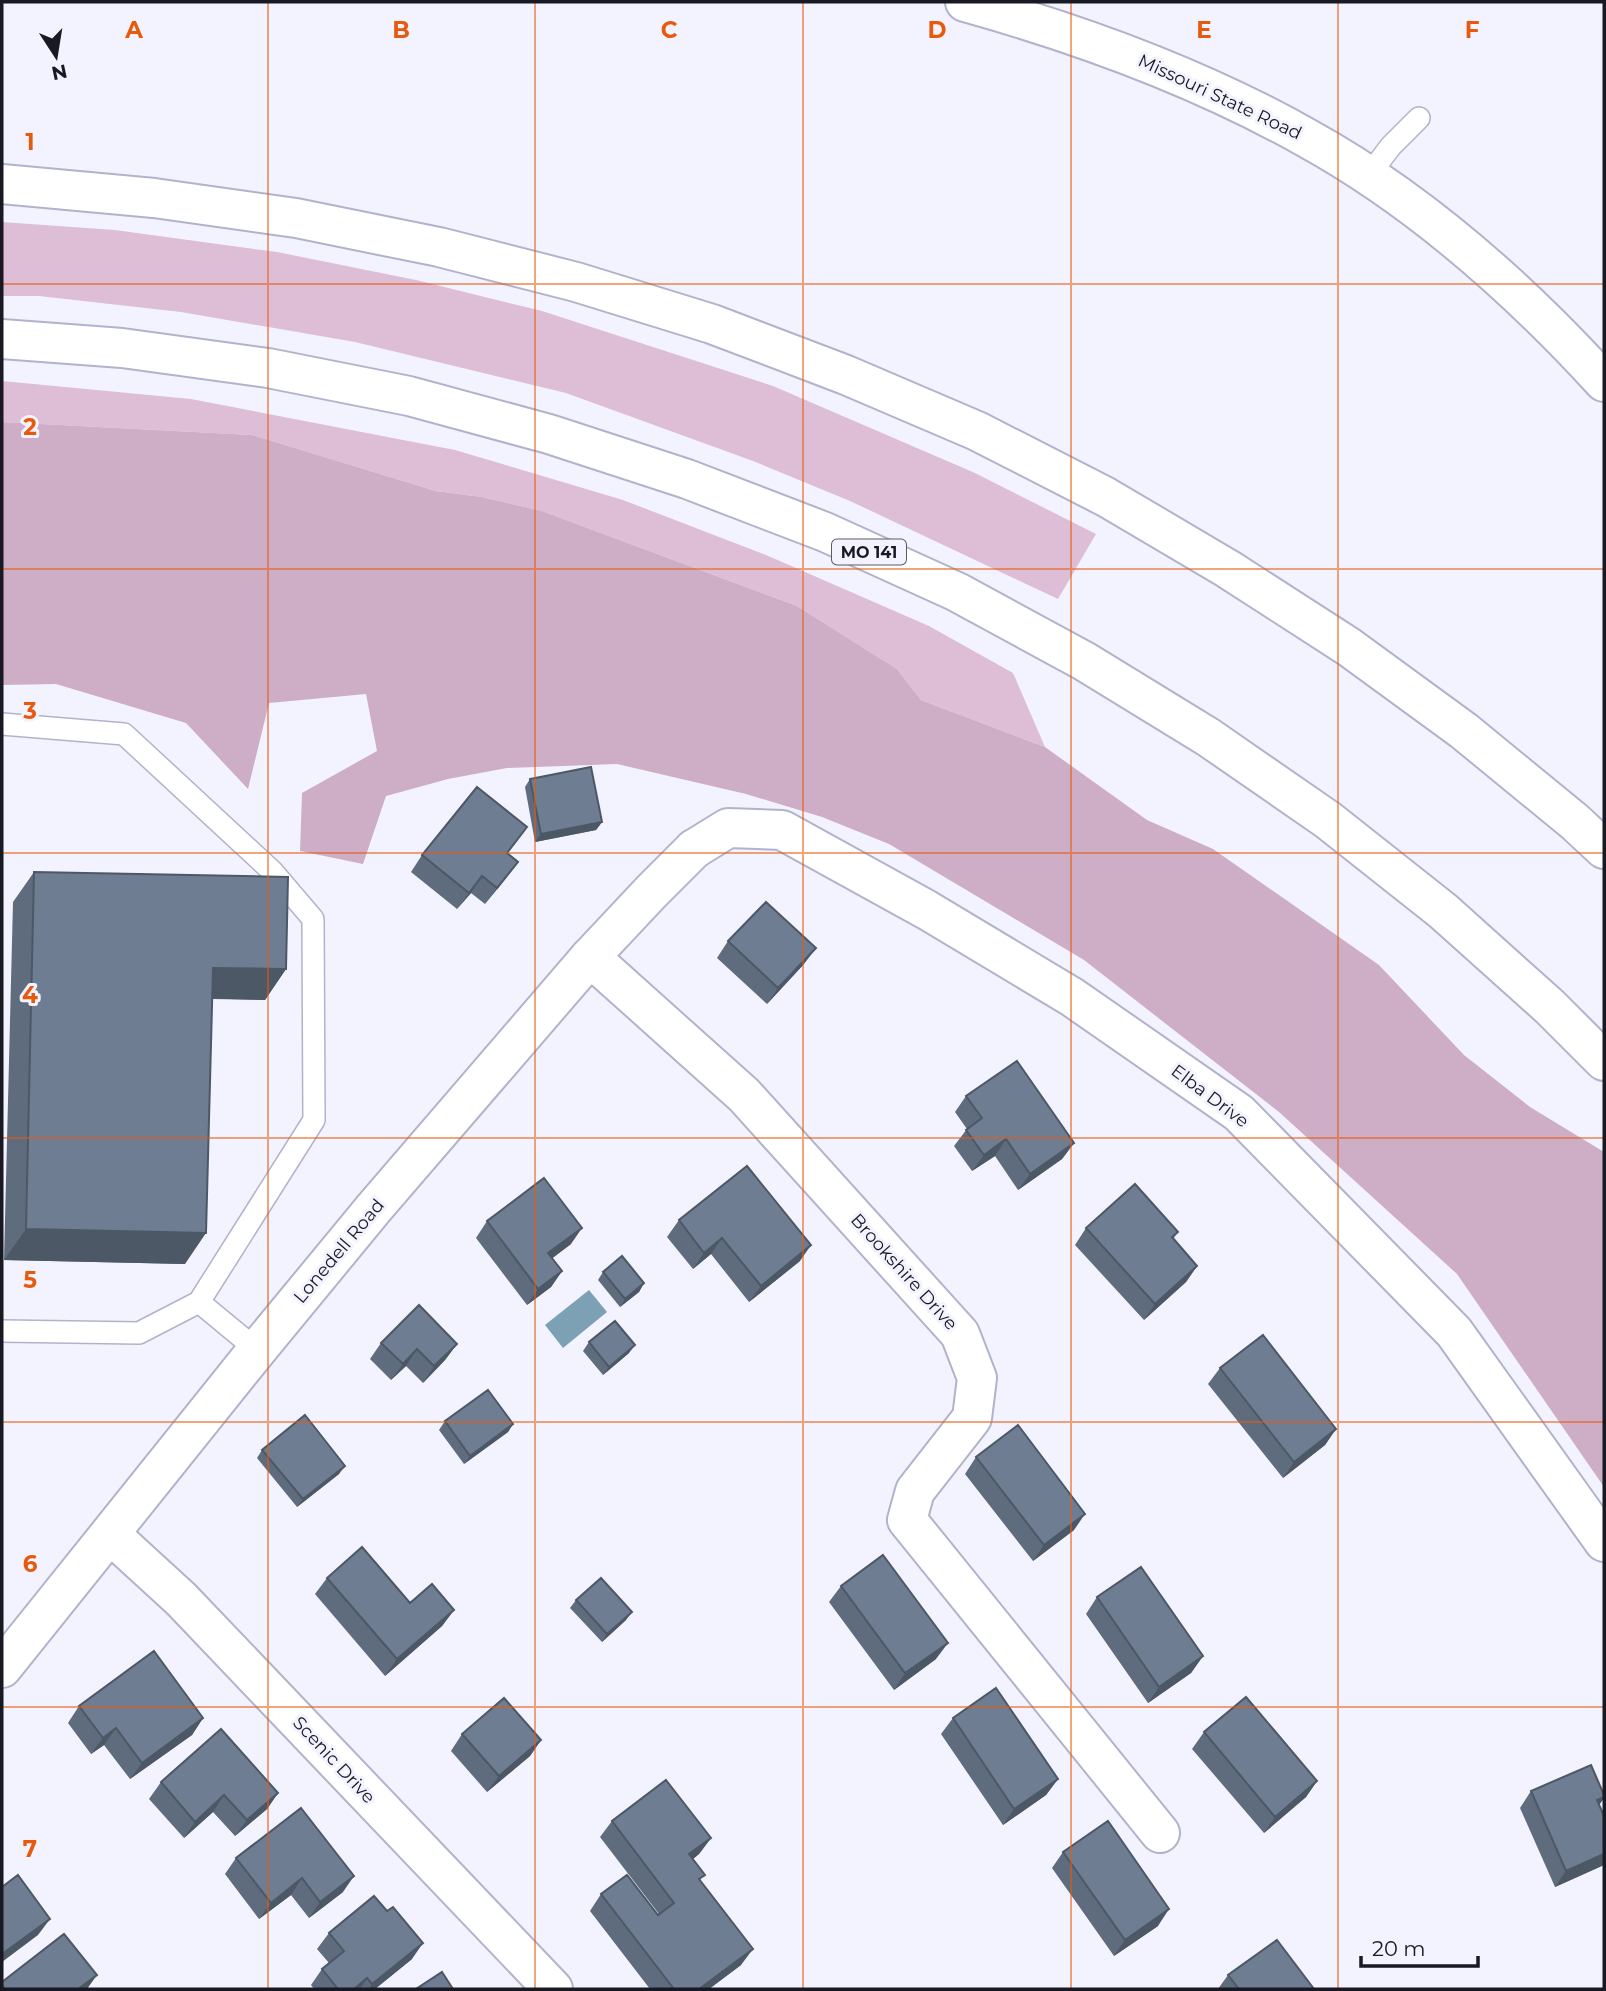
<svg xmlns="http://www.w3.org/2000/svg" width="1606" height="1991" font-family="Montserrat,sans-serif">
  <style>
    .green { fill: #ddbed6 }
    .forest { fill: #ceaec6 }
    .water { fill: #7ca1b4 }
    .lines { fill: none; stroke-linecap: round; stroke-linejoin: round }
    .service-casing { stroke: #b1b3cd; stroke-width: 24 }
    .minor-casing { stroke: #b1b3cd; stroke-width: 42 }
    .tertiary-casing { stroke: #b1b3cd; stroke-width: 42 }
    .trunk-casing { stroke: #b1b3cd; stroke-width: 42 }
    .service { stroke: #fff; stroke-width: 21 }
    .minor { stroke: #fff; stroke-width: 38 }
    .tertiary { stroke: #fff; stroke-width: 38 }
    .trunk { stroke: #fff; stroke-width: 38 }
    .wall { fill: #5f6c7e }
    .shaded-wall { fill: #4d5866 }
    .building { fill: #6e7d92; stroke: #4d5866; stroke-width: 2 }
    .grid { fill: none; stroke: #e8590c; stroke-width: 2; stroke-opacity: 0.55 }
    .labels { text-anchor: middle; dominant-baseline: central; stroke-width: 6; stroke-linejoin: round; paint-order: stroke }
    .shield { fill: #f2f3fe; stroke: #5a5a65; stroke-width: 2 }
    .shield-label { font-size: 16px; font-weight: bold; fill: #191923 }
    .street-label { font-size: 18px; fill: #191923; stroke: #f2f3fe }
    .grid-label { font-size: 23px; text-anchor: middle; font-weight: bold; fill: #e8590c; stroke: #f2f3fe; stroke-width: 6; stroke-linejoin: round; paint-order: stroke }
  </style>
  <rect width="100%" height="100%" fill="#f2f3fe"/>
  <!-- green -->
  <path class="green" d="M2 222 115 230 277 252 416 280 542 311 773 386 975 473 1096 534 1058 599 850 501 753 461 566 393 355 342 181 312 39 296H2Z
    M2 381 191 399 455 450 623 500 766 555 929 626 1013 673 1045 747 921 700 897 669 797 606 542 511 482 497 436 491 252 435 2 422Z"/>
  <!-- forest -->
  <path class="forest" d="M2 422 252 435 436 491 482 497 542 511 797 606 897 669 921 700 1045 747 1147 820 1213 849 1379 965 1464 1055 1530 1107 1604 1152V1487L1457 1274 1279 1112 1084 960 889 844 822 817 746 794 617 764 507 768 448 779 386 796 363 864 300 851 302 793 377 751 366 694 269 703 248 789 186 723 56 684 2 685Z"/>
  <!-- water -->
  <path class="water" d="M589 1290 607 1312 563 1348 545 1325Z"/>
  <g class="lines">
    <!-- service casing -->
    <g class="service-casing">
      <path id="service" d="M1368 176 1391 146 1419 118
        M2 724 124 734 273 872 313 919 314 1120 199 1302 139 1333 2 1331
        M199 1302 257 1350"/>
    </g>
    <!-- minor casing -->
    <g class="minor-casing">
      <path id="minor" d="M694 849 728 828 782 830 927 910 1072 997 1239 1113 1454 1332 1604 1542
        M590 957 744 1095 960 1334 977 1378 972 1418 915 1491 907 1520 1160 1833
        M110 1534 181 1599 553 1989"/>
    </g>
    <!-- tertiary casing -->
    <g class="tertiary-casing">
      <path id="tertiary" d="M965 2C1083 35 1198 77 1305 137 1418 199 1518 288 1604 382
        M2 1668 257 1350 374 1208 590 957 651 892 694 849"/>
    </g>
    <!-- trunk casing -->
    <g class="trunk-casing">
      <path id="trunk" d="M2 184 154 198 296 218 439 247 576 282 712 324 846 375 977 431 1106 497 1228 569 1349 647 1464 731 1575 822 1604 849
        M2 339 122 348 268 368 409 396 549 434 687 479 825 532 957 592 1084 661 1208 737 1328 820 1443 911 1550 1007 1604 1061"/>
    </g>
    <!-- service -->
    <use href="#service" class="service"/>
    <!-- minor -->
    <use href="#minor" class="minor"/>
    <!-- tertiary -->
    <use href="#tertiary" class="tertiary"/>
    <!-- trunk -->
    <use href="#trunk" class="trunk"/>
  </g>
  <!-- wall -->
  <path class="wall" d="M530 779 602 822 596 830 535 842 525 787Z
    M527 827 508 853 506 878 485 904 471 893 457 909 411 872 422 855Z
    M34 872 286 969 265 1000 212 999 185 1264 4 1260 13 902Z
    M728 941 804 964 767 1004 717 958Z
    M966 1096 1074 1143 1062 1159 1018 1190 995 1156 972 1171 954 1146 967 1129 955 1112Z
    M679 1220 800 1261 749 1302 711 1254 693 1269 667 1237Z
    M487 1221 571 1244 552 1258 562 1271 551 1287 527 1305 476 1238Z
    M1086 1228 1178 1232 1173 1239 1197 1266 1186 1282 1144 1320 1075 1245Z
    M603 1272 644 1283 639 1292 620 1307 598 1280Z
    M589 1342 629 1353 603 1375 583 1351Z
    M381 1343 457 1344 445 1360 423 1383 406 1366 391 1380 370 1359Z
    M1220 1368 1336 1429 1325 1445 1283 1478 1208 1384Z
    M445 1421 513 1424 508 1432 464 1464 439 1430Z
    M262 1450 339 1474 297 1507 257 1458Z
    M976 1457 1074 1530 1033 1561 965 1474Z
    M327 1578 410 1603 454 1610 442 1626 385 1676 315 1594Z
    M841 1586 936 1659 894 1690 829 1602Z
    M1097 1597 1203 1656 1191 1673 1148 1703 1086 1614Z
    M576 1600 626 1620 602 1642 570 1608Z
    M79 1706 203 1718 192 1735 130 1779 104 1745 91 1754 68 1723Z
    M953 1718 1058 1779 1046 1795 1003 1825 941 1734Z
    M1204 1732 1317 1781 1306 1797 1264 1833 1192 1749Z
    M462 1734 541 1740 530 1756 487 1792 451 1751Z
    M161 1782 278 1793 267 1809 235 1836 213 1812 184 1838 149 1799Z
    M1531 1791 1599 1805 1604 1865 1555 1887 1520 1808Z
    M301 1808 343 1892 309 1918 291 1895 259 1919 225 1874 236 1858Z
    M612 1821 711 1838 699 1854 693 1859 701 1881 741 1965 709 1989H650L590 1911 601 1894 658 1915 659 1914 600 1837Z
    M1063 1852 1158 1926 1114 1956 1052 1868Z
    M329 1933 412 1959 375 1989H314L311 1985 322 1969 329 1963 317 1949Z
    M1228 1975 1314 1989H1218Z"/>
  <!-- shaded-wall -->
  <path class="shaded-wall" d="M602 822 596 830 535 842 541 834Z
    M518 862 506 878 485 904 497 888Z
    M482 876 471 893 457 909 469 893Z
    M816 948 804 964 767 1004 778 988Z
    M213 968 286 969 265 1000 191 998Z
    M1006 1139 995 1156 972 1171 984 1155Z
    M1074 1143 1062 1159 1018 1190 1030 1174Z
    M582 1228 571 1244 537 1270 548 1253Z
    M26 1229 206 1233 185 1264 4 1260Z
    M722 1238 711 1254 693 1269 704 1253Z
    M811 1245 800 1261 749 1302 761 1286Z
    M1197 1266 1186 1282 1144 1320 1155 1304Z
    M562 1271 551 1287 527 1305 538 1289Z
    M644 1283 639 1292 620 1307 625 1299Z
    M457 1344 445 1360 423 1383 434 1366Z
    M635 1345 629 1353 603 1375 609 1367Z
    M417 1349 406 1366 391 1380 403 1364Z
    M513 1424 508 1432 464 1464 470 1456Z
    M1336 1429 1325 1445 1283 1478 1294 1462Z
    M345 1466 339 1474 297 1507 303 1499Z
    M1085 1514 1074 1530 1033 1561 1044 1545Z
    M454 1610 442 1626 385 1676 397 1659Z
    M632 1612 626 1620 602 1642 607 1634Z
    M948 1643 936 1659 894 1690 905 1673Z
    M1203 1656 1191 1673 1148 1703 1159 1687Z
    M203 1718 192 1735 130 1779 142 1763Z
    M116 1728 104 1745 91 1754 103 1738Z
    M541 1740 530 1756 487 1792 499 1776Z
    M1058 1779 1046 1795 1003 1825 1014 1809Z
    M1317 1781 1306 1797 1264 1833 1275 1817Z
    M278 1793 267 1809 235 1836 247 1820Z
    M224 1795 213 1812 184 1838 195 1822Z
    M1604 1797V1798L1594 1813 1597 1800Z
    M711 1838 699 1854 678 1871 689 1854Z
    M1604 1854V1865L1555 1887 1566 1871Z
    M354 1876 343 1892 309 1918 320 1902Z
    M302 1878 291 1895 259 1919 271 1903Z
    M1169 1909 1158 1926 1114 1956 1125 1940Z
    M50 1919 38 1935 2 1962V1954Z
    M423 1943 412 1959 375 1989H369L372 1984Z
    M753 1949 741 1965 709 1989H699Z
    M97 1975 87 1989H78Z
    M367 1978 360 1989H354Z"/>
  <!-- building -->
  <path class="building" d="M591 767 602 822 541 834 530 779Z
    M477 787 527 827 507 853 518 862 497 888 482 876 469 893 422 855Z
    M34 872 288 877 286 969 213 968 206 1233 26 1229Z
    M766 902 816 948 778 988 728 941Z
    M1017 1061 1074 1143 1030 1174 1006 1139 984 1155 966 1130 982 1118 966 1096Z
    M747 1166 811 1245 761 1286 722 1238 704 1253 679 1220Z
    M544 1178 582 1228 548 1253 562 1271 538 1289 487 1221Z
    M1135 1184 1178 1232 1172 1237 1197 1266 1155 1304 1086 1228Z
    M622 1256 644 1283 625 1299 603 1272Z
    M419 1305 457 1344 434 1366 417 1349 403 1364 381 1343Z
    M615 1321 635 1345 609 1367 589 1342Z
    M1263 1335 1336 1429 1294 1462 1220 1368Z
    M488 1390 513 1424 470 1456 445 1421Z
    M305 1415 345 1466 303 1499 262 1450Z
    M1018 1425 1085 1514 1044 1545 976 1457Z
    M362 1547 410 1603 432 1584 454 1610 397 1659 327 1578Z
    M883 1555 948 1643 905 1673 841 1586Z
    M1141 1567 1203 1656 1159 1687 1097 1597Z
    M601 1578 632 1612 607 1634 576 1600Z
    M154 1651 203 1718 142 1763 116 1728 103 1738 79 1706Z
    M996 1688 1058 1779 1014 1809 953 1718Z
    M1246 1697 1317 1781 1275 1817 1204 1732Z
    M504 1698 541 1740 499 1776 462 1734Z
    M221 1729 278 1793 247 1820 224 1795 195 1822 161 1782Z
    M1591 1765 1604 1795V1797L1597 1800 1604 1816V1854L1566 1871 1531 1791Z
    M666 1780 711 1838 689 1854 705 1875 699 1879 753 1949 699 1989H674L601 1894 627 1875 658 1915 674 1903 612 1821Z
    M301 1808 354 1876 320 1902 302 1878 271 1903 236 1858Z
    M1108 1821 1169 1909 1125 1940 1063 1852Z
    M18 1875 50 1919 2 1954V1887Z
    M374 1896 387 1911 393 1907 423 1943 372 1984 367 1978 354 1989H338L322 1969 344 1951 329 1933Z
    M64 1934 97 1975 78 1989H5L2 1985V1982Z
    M1277 1940 1314 1989H1239L1228 1975Z
    M442 1972 453 1989H416Z"/>
  <!-- grid -->
  <path class="grid" d="M268 2V1989M535 2V1989M803 2V1989M1071 2V1989M1338 2V1989M2 284H1604M2 569H1604M2 853H1604M2 1138H1604M2 1422H1604M2 1707H1604"/>
  <g class="labels">
    <!-- shield labels -->
    <rect class="shield" x="832" y="539.5" width="74" height="25" rx="5"/>
    <g class="shield-label">
      <text x="869" y="552">MO 141</text>
    </g>
    <!-- street labels -->
    <g class="street-label">
      <text transform="translate(1220 97) rotate(25)">Missouri State Road</text>
      <text transform="translate(1210 1096) rotate(37)">Elba Drive</text>
      <text transform="translate(339 1251) rotate(-50)">Lonedell Road</text>
      <text transform="translate(904 1272) rotate(48)">Brookshire Drive</text>
      <text transform="translate(334 1760) rotate(47)">Scenic Drive</text>
    </g>
  </g>
  <g class="grid-label">
    <text x="134" y="38">A</text>
    <text x="401" y="38">B</text>
    <text x="669" y="38">C</text>
    <text x="937" y="38">D</text>
    <text x="1204" y="38">E</text>
    <text x="1472" y="38">F</text>
    <text x="30" y="150">1</text>
    <text x="30" y="435">2</text>
    <text x="30" y="719">3</text>
    <text x="30" y="1003">4</text>
    <text x="30" y="1288">5</text>
    <text x="30" y="1572">6</text>
    <text x="30" y="1857">7</text>
  </g>
  <!-- border -->
  <rect width="1606" height="1991" fill="none" stroke="#191923" stroke-width="7"/>
  <!-- north arrow -->
  <g transform="translate(56 56) rotate(168)" stroke="#f2f3fe" stroke-width="5" paint-order="stroke">
  <path d="M0-5L12 26L0 18L-12 26Z" fill="#191923"/>
  <text y="-10" font-size="19" font-weight="bold" text-anchor="middle" fill="#191923">N</text>
  </g>
  <!-- scale -->
  <path d="M1361 1956v10h117v-10" fill="none" stroke="#191923" stroke-width="3.5"/>
  <text x="1372" y="1956" font-size="21" fill="#191923" stroke="#f2f3fe" stroke-width="5" paint-order="stroke">20 m</text>
</svg>
